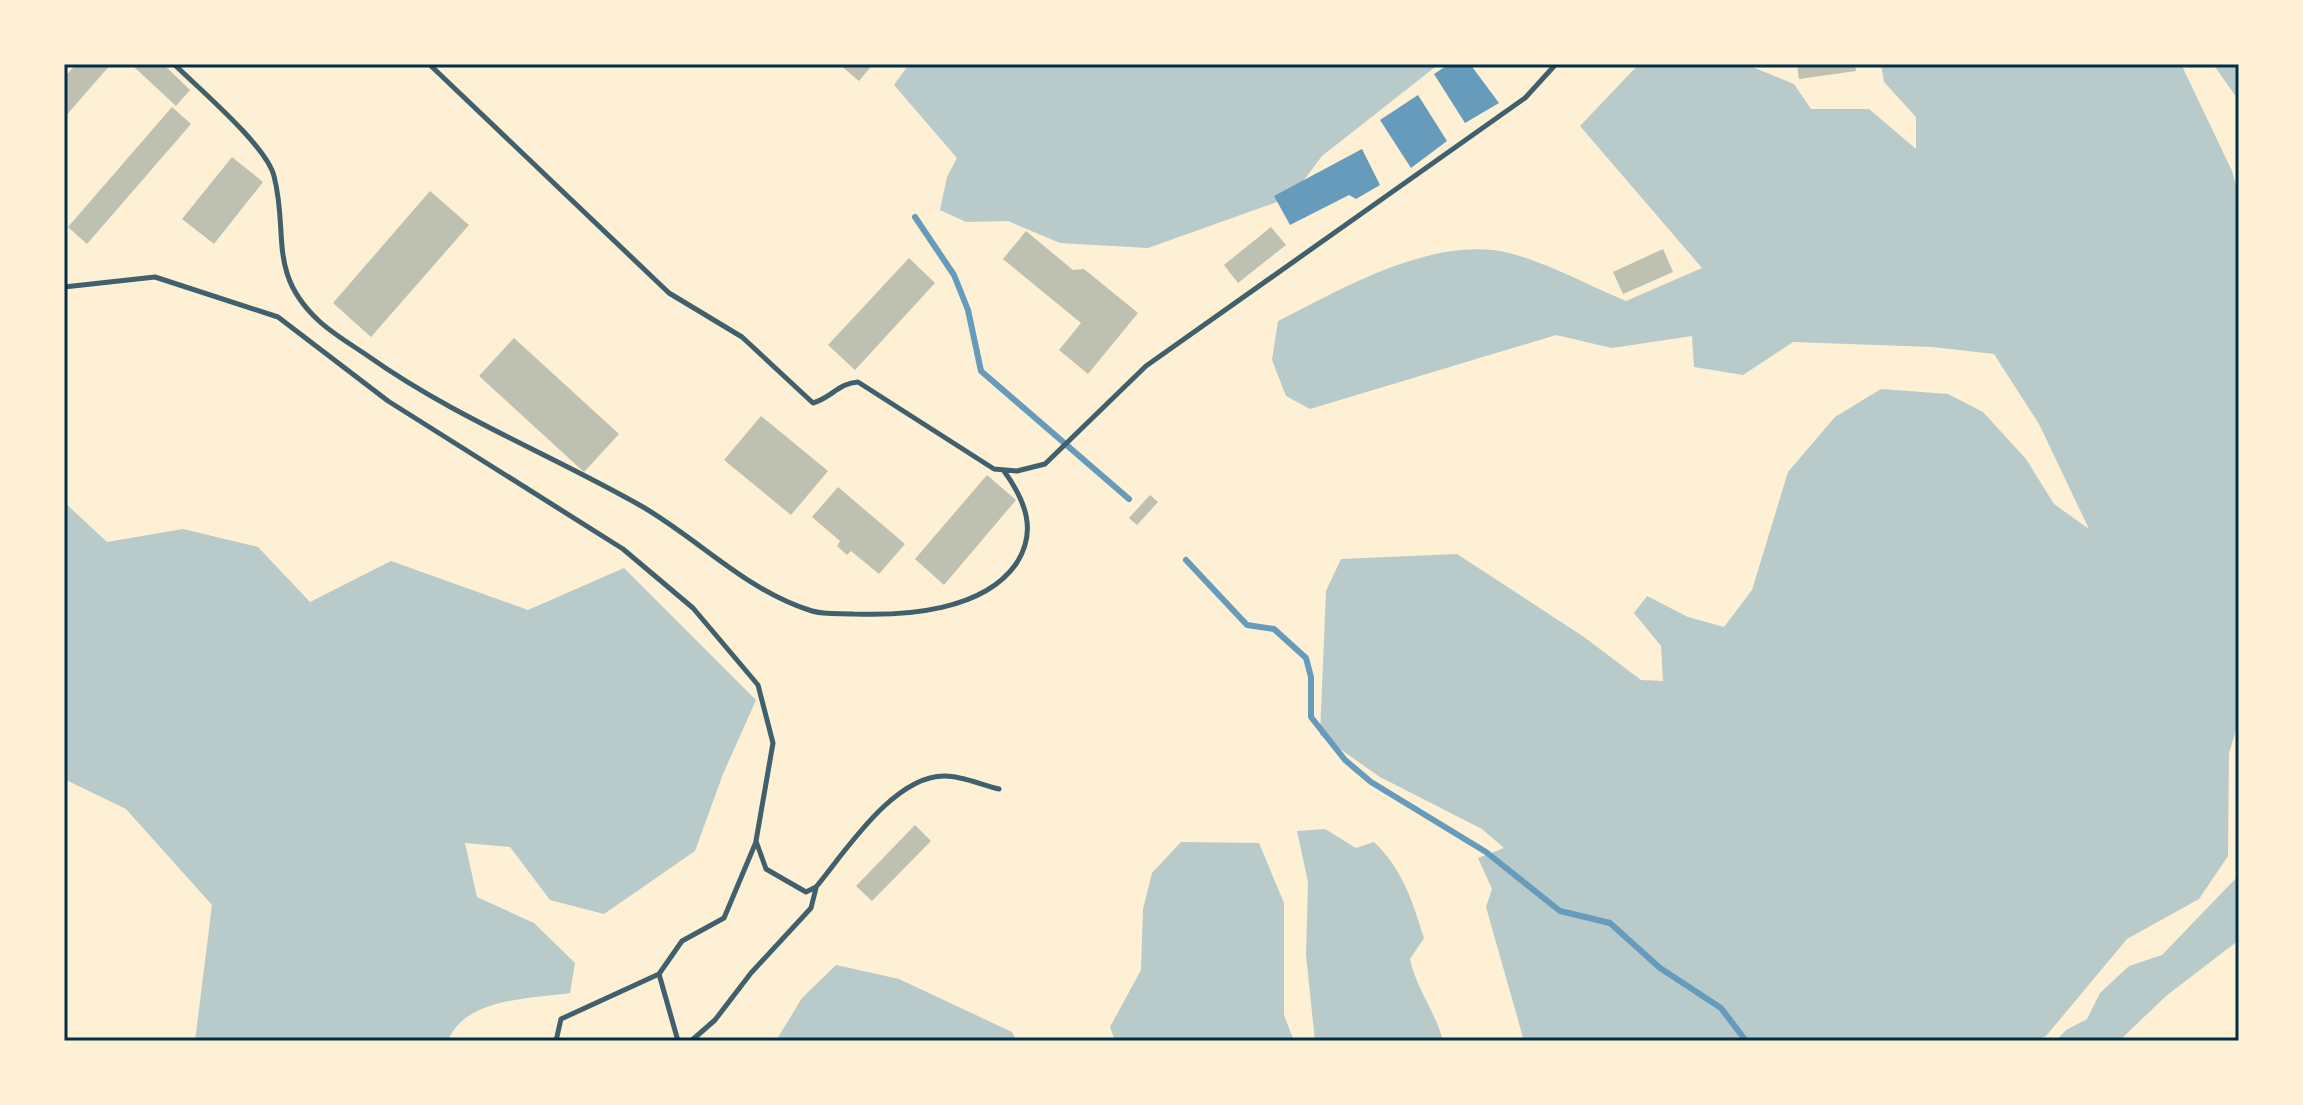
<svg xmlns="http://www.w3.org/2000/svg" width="2303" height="1105" font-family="Commissioner,sans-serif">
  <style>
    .green { fill: #b9caca }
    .water { fill: #669bbc }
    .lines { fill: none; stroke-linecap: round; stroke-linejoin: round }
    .stream { stroke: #669bbc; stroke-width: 6 }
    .building { fill: #bec0b2 }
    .service { stroke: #3f606c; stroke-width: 5 }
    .neatline { fill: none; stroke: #003049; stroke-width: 3 }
  </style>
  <rect width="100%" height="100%" fill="#fdf0d5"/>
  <!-- green -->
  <path class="green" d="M909 64H1439L1322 156 1291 197 1148 248 1060 243 1008 221 966 222 940 210 947 177 957 158 894 85Z
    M1639 64H1745L1794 84 1811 109H1869L1916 149V117L1884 82 1881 64H2181L2232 171 2239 198V721L2229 753 2228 856 2199 899 2127 939 2046 1036 2036 1041H1524L1486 907 1492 889 1478 858 1504 848 1482 829 1380 777 1320 735 1326 591 1341 559 1457 554 1584 637 1641 680 1663 681 1661 646 1634 613 1647 596 1688 617 1724 627 1752 590 1788 472 1835 417 1881 389 1948 394 1983 412 2026 459 2054 504 2089 529 2039 424 1994 354 1933 347 1793 342 1743 375 1694 367 1692 336 1612 348 1556 335 1310 409 1286 396 1272 360 1278 321C1344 288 1436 233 1513 254 1552 265 1589 286 1626 301L1702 268 1580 126Z
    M2213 64H2239V101Z
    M64 502 107 542 183 529 258 547 310 602 391 561 528 610 624 568 756 700 723 774 695 851 604 914 550 900 510 847 465 843 477 897 534 923 575 963 570 993C531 999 465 997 448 1041H195L212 905 126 809 64 779Z
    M1325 829 1356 848 1374 842C1403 870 1412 900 1424 938L1410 959C1417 991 1435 1010 1443 1041H1315L1306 955 1308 882 1297 831Z
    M1181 842 1259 843 1284 903V1015L1294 1041H1115L1110 1027 1141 970 1143 909 1152 873Z
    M2239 875V940L2166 996 2119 1041H2056L2066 1030 2087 1019 2100 993 2129 966 2162 955Z
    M836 965 899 979 1012 1032 1017 1041H776L802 998Z"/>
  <!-- water -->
  <path class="water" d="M1449 64H1470L1499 103 1465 123 1434 74Z
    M1418 95 1447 141 1411 168 1380 120Z
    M1362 149 1380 185 1356 199 1349 195 1290 225 1274 196Z"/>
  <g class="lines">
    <!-- stream -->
    <path class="stream" d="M915 217 954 275 968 310 981 371 1129 499
      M1186 560 1247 625 1274 629 1306 658 1311 677V717L1345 760 1371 782 1486 852 1560 911 1610 923 1660 968 1721 1008 1746 1041"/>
  </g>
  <!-- building -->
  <path class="building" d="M76 64H111L64 118V78Z
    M131 64H163L190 90 176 106Z
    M839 64H873L859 81Z
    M1797 64H1855L1856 71 1799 79Z
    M172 107 191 124 87 244 68 227Z
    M232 157 263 182 214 244 182 219Z
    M430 191 469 225 371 337 333 303Z
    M1271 227 1286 245 1238 283 1224 265Z
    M1026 231 1073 270 1084 269 1138 313 1088 374 1059 350 1081 323 1003 259Z
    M1663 249 1673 272 1623 294 1613 272Z
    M909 258 935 283 855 370 828 345Z
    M514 338 619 434 584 472 479 376Z
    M761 416 828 471 791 515 724 460Z
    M987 475 1016 500 944 585 915 559Z
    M838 487 905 544 879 574 851 551 847 555 837 546 840 541 812 517Z
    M1150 495 1158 502 1137 525 1129 518Z
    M915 825 931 841 872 901 856 886Z"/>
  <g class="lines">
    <!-- service -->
    <path class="service" d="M174 64C198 88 266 145 274 176 289 234 267 273 319 321 333 334 352 345 368 356 454 417 552 455 643 507 701 541 747 591 812 611 825 615 841 613 854 614 905 616 983 611 1016 564 1038 531 1025 500 1004 471
      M429 64 669 293 742 337 813 403C831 398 839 383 858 382L994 469 1017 471 1045 464 1146 366 1525 98 1556 64
      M64 287 155 277 278 317 388 401 623 549 693 608 758 685 773 743 756 841 766 869 806 892 816 887C845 852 894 775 945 776 962 776 982 785 999 789
      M556 1041 561 1019 659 974
      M678 1041 659 974 682 941 724 918 756 842
      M691 1041 715 1020 751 973 811 908 816 888"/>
  </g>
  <!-- border -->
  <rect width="2303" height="1105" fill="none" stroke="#fdf0d5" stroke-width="132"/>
  <rect x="66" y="66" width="2171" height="973" class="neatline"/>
</svg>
